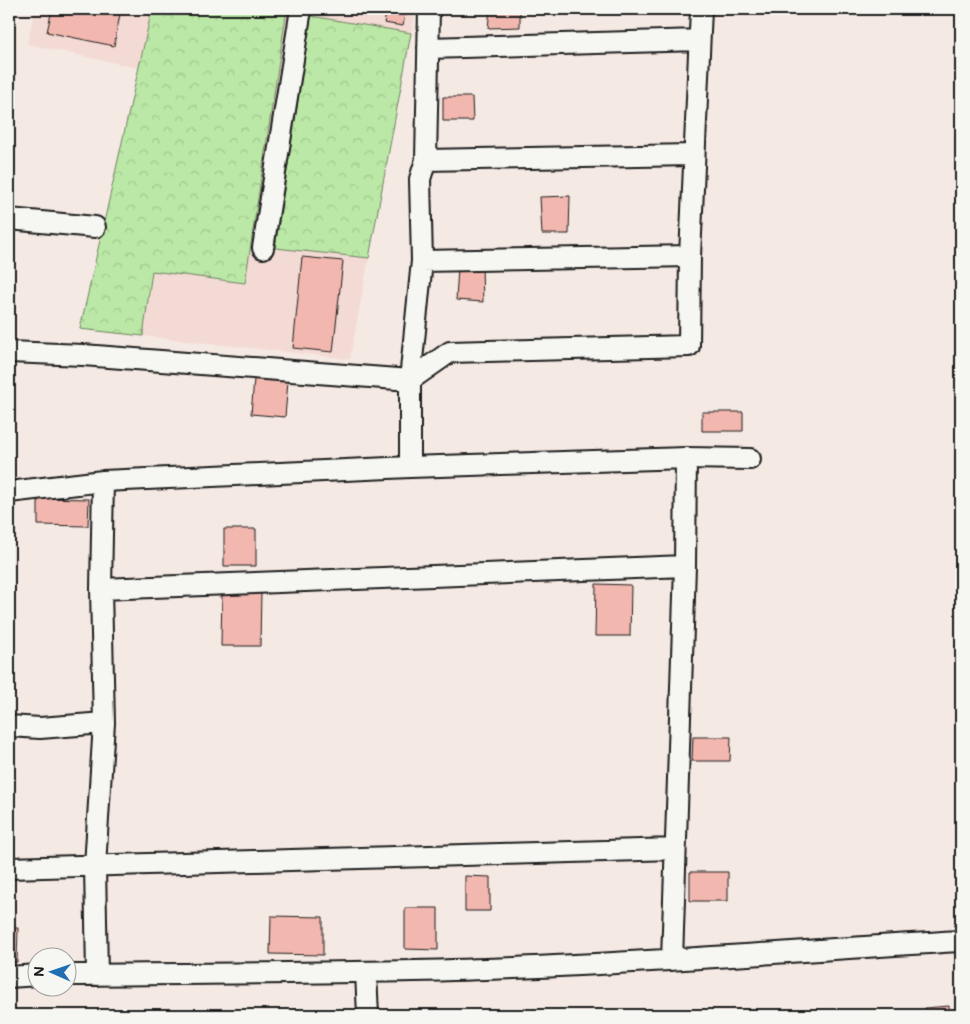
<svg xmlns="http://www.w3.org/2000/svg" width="970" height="1024" font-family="Mali,sans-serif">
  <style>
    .built { fill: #f4dad4 }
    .park { fill: url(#park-crowns); stroke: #6c8261 }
    .building { fill: #f2b7ae; stroke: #1c1c1c }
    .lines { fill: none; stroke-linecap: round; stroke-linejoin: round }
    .minor-casing { stroke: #1c1c1c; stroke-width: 24 }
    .minor { stroke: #f6f6f2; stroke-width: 20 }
  </style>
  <defs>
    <pattern id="park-crowns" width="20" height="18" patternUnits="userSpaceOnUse" patternTransform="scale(1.25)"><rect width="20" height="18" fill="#bbe8a6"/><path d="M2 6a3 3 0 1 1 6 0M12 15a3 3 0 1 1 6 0" fill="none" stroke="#a0c68e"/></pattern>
  </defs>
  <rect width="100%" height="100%" fill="#f5e9e4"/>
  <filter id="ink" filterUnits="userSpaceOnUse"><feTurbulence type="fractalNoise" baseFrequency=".02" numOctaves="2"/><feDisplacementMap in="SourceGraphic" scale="10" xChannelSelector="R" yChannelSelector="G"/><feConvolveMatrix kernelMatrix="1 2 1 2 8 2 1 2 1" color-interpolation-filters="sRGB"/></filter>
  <g filter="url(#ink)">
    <!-- built -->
    <path class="built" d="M35 9H416L350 359 80 329 138 68 27 44Z"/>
    <!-- park -->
    <path class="park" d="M152 9H287L245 283 152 271 143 336 80 329Z
      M311 16 411 33 369 258 275 248Z"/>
    <!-- building -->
    <path class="building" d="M52 9H121L114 46 47 32Z
      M387 9H406L403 26 384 23Z
      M490 9H520V27L488 28Z
      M443 97H472L473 121H443Z
      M570 196 569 234H542L540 197Z
      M302 257 343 261 333 352 293 348Z
      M482 266 483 302 456 300 458 267Z
      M254 379 288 381 285 417 251 414Z
      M702 412H743V431H702Z
      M38 498 89 499 88 526 38 525Z
      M224 529H256V566H224Z
      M596 584 631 585 630 636H595Z
      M222 590 261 591 260 646H221Z
      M693 737H731L730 761H692Z
      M690 872H728V901H690Z
      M465 876 490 877V911H465Z
      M405 908H438V950L405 949Z
      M271 916 323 917V955L270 954Z
      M9 928H18L17 962H9Z
      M949 1006 950 1015H926L925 1008Z"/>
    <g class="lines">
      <!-- minor casing -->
      <g class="minor-casing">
        <path id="minor" d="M428 48 699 40
          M426 160 693 155
          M9 219 95 227
          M263 248 301 9
          M422 261 690 256
          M9 352 83 355 410 380 450 352 689 346 690 256 701 9
          M410 467V380L422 261 420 179 426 160 429 9
          M9 492 103 481 410 467 686 458 750 459
          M101 589 685 566
          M9 726 40 728 104 723
          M9 868 675 849
          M672 960 685 566 686 458
          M366 973 368 1015
          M68 975C207 973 346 974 486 969 644 964 803 950 961 941
          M97 975 95 866 104 723 101 589 103 481
          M9 977 38 975"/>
      </g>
      <!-- minor -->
      <use href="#minor" class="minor"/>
    </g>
  </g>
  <!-- margin -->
  <rect width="970" height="1024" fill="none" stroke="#f6f6f2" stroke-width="30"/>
  <rect x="15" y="15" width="940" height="994" fill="none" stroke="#1c1c1c" stroke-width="2" filter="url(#ink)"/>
  <!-- north arrow -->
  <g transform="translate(52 972) rotate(272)"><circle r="24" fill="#f6f6f2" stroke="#9f9f9c"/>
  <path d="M0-4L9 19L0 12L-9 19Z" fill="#1f6fb2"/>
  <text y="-8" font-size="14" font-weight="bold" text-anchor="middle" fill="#1c1c1c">N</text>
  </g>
</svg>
